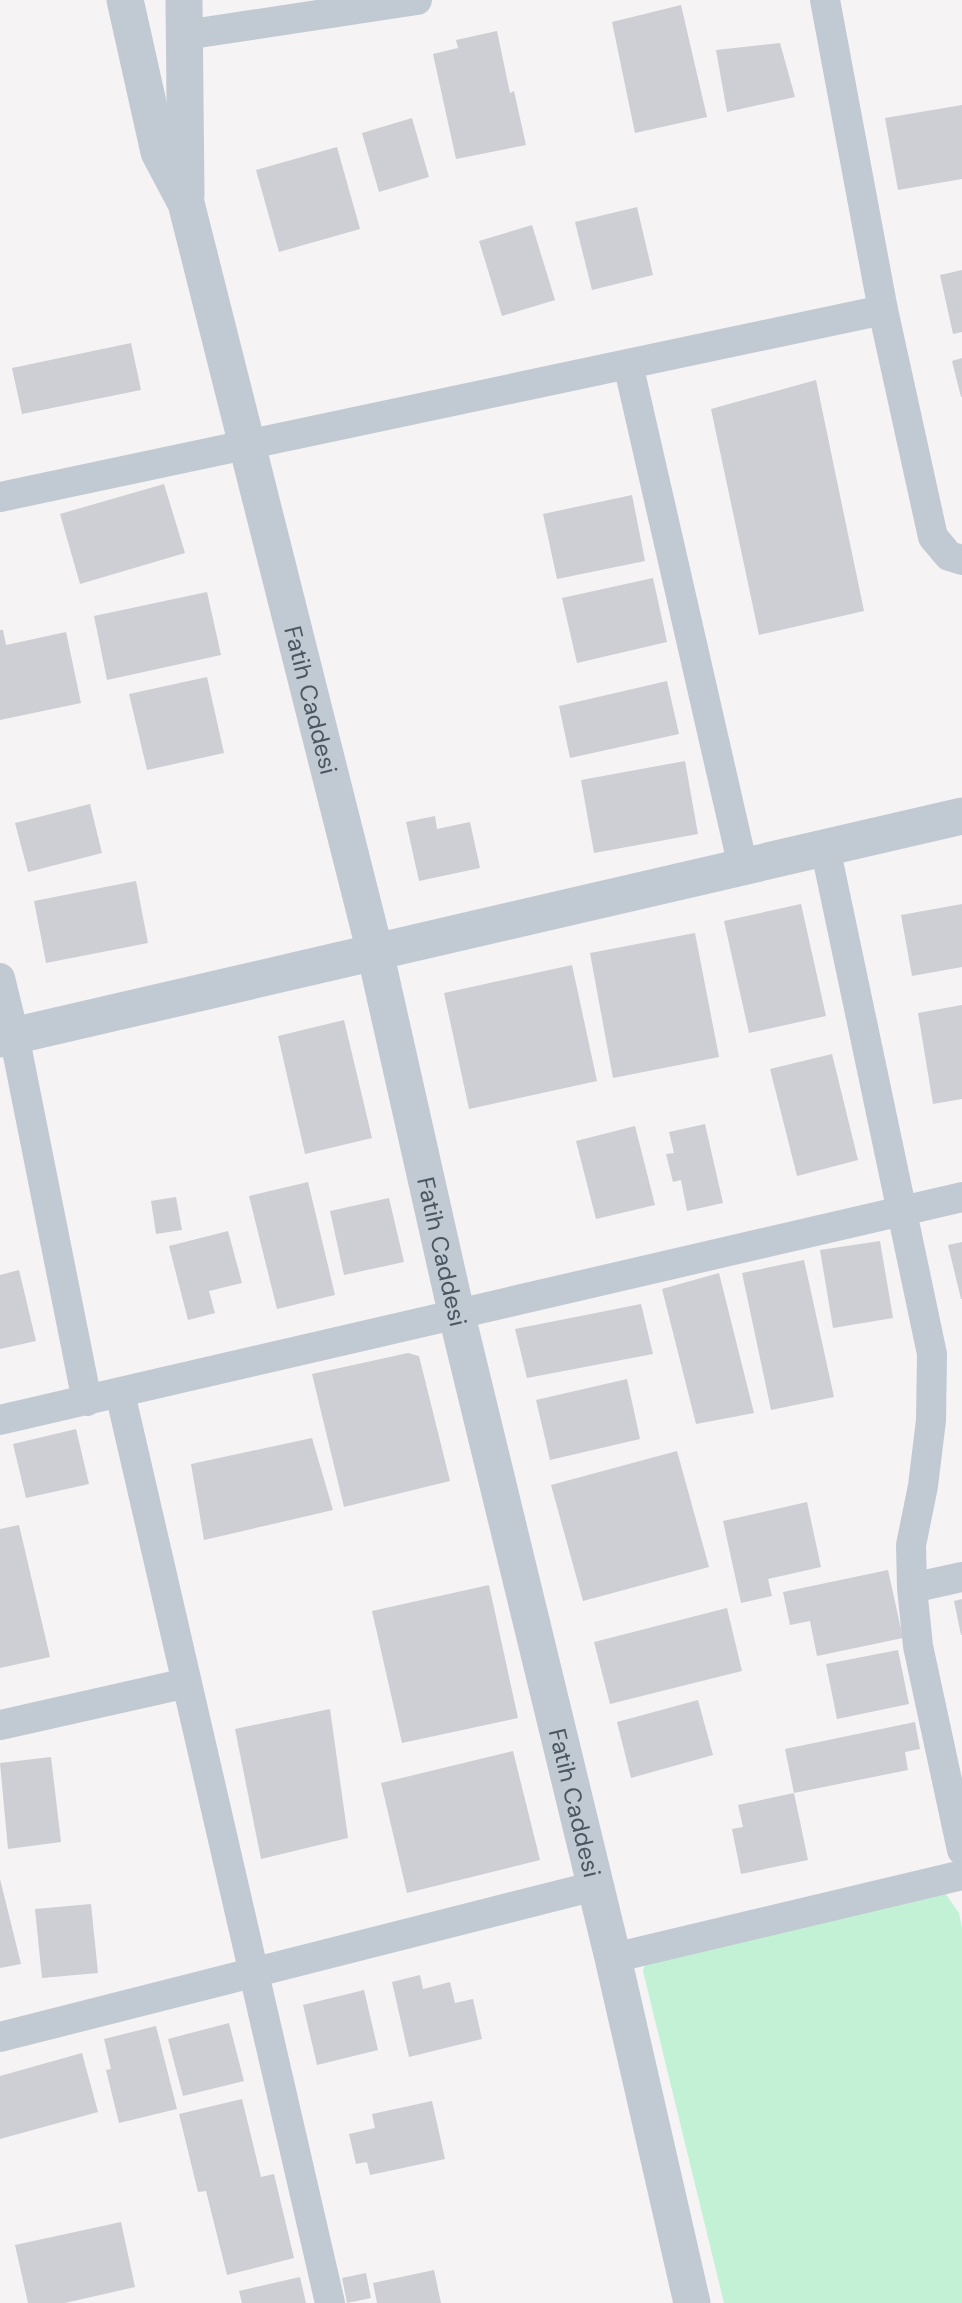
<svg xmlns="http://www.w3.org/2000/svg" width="962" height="2303" font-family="'DM Sans',sans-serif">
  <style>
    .green { fill: #c3f1d5 }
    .building { fill: #cdcfd5 }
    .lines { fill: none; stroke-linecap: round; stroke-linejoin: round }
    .minor { stroke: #c1cad2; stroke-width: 30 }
    .tertiary { stroke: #c1cad2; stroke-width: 37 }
    .labels { text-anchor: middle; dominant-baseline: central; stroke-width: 5; stroke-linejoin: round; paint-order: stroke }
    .street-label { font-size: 24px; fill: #4a5661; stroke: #fff }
  </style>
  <rect width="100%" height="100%" fill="#f5f3f3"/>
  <!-- green -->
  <path class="green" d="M945 1893 959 1913 962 1928V2303H724L643 1971 646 1960Z"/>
  <!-- building -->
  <path class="building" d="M681 5 707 117 635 133 612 22Z
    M497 31 510 93 514 91 526 145 456 159 433 54 458 48 456 40Z
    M780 43 795 97 727 112 716 50Z
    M962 105V179L898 190 885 118Z
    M412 118 429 177 379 192 362 133Z
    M337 147 360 229 279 252 256 170Z
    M637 207 653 275 592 290 575 222Z
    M532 225 555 300 502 316 479 241Z
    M962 270V332L953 334 940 275Z
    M131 343 141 390 22 414 12 368Z
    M962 358V397H961L952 361Z
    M816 380 864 611 759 635 711 409Z
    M164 484 185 553 80 584 60 514Z
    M632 495 645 561 557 579 543 514Z
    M653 578 667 642 577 663 562 598Z
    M207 592 221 655 107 680 94 616Z
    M0 630H3L6 645 66 632 81 703 0 720Z
    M207 677 224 753 147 770 129 694Z
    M667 681 679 734 570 758 559 706Z
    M685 761 698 834 594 853 581 780Z
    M90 804 102 853 28 872 15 823Z
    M435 816 437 829 470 822 480 868 419 881 406 822Z
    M136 881 148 943 46 963 34 901Z
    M801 904 826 1016 749 1033 724 921Z
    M962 904V967L912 976 901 915Z
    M695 933 719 1057 613 1078 590 953Z
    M572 965 597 1081 469 1109 444 993Z
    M962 1005V1099L933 1104 918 1013Z
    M344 1020 372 1138 305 1154 278 1036Z
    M832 1054 858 1160 797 1176 770 1069Z
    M705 1124 723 1203 687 1211 681 1180 673 1182 666 1154 674 1153 669 1132Z
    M635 1126 655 1205 596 1219 576 1141Z
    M308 1182 335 1295 277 1309 249 1196Z
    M176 1197 182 1230 156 1234 151 1201Z
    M389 1198 404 1262 344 1275 330 1211Z
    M228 1231 242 1283 209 1291 215 1313 188 1320 169 1246Z
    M880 1241 893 1318 833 1328 820 1250Z
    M962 1242V1299H961L948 1245Z
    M804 1260 834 1397 771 1410 742 1273Z
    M19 1270 36 1341 0 1349V1275Z
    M719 1273 754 1413 696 1424 662 1289Z
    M641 1304 653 1354 527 1378 515 1329Z
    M408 1353 419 1356 450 1481 344 1507 312 1374Z
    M627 1379 640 1439 550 1460 536 1400Z
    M76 1429 89 1484 26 1498 13 1444Z
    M312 1438 333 1510 204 1540 191 1464Z
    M677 1451 709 1567 583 1601 551 1485Z
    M807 1502 821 1567 768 1579 772 1596 741 1603 723 1521Z
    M19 1525 50 1657 0 1668V1529Z
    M888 1570 903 1638 817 1656 810 1621 790 1625 783 1592Z
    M489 1585 518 1718 402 1743 372 1611Z
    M962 1599V1635H961L954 1601Z
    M727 1608 742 1671 610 1704 594 1642Z
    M898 1650 909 1704 837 1719 826 1664Z
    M698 1700 713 1755 631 1778 617 1722Z
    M330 1709 348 1838 261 1859 235 1729Z
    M915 1722 920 1749 905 1752 908 1770 794 1793 785 1749Z
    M513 1751 540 1860 407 1893 381 1783Z
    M51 1757 61 1842 8 1849 0 1763Z
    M794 1793 808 1860 741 1874 732 1829 743 1827 738 1805Z
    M0 1879 21 1964 0 1968Z
    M91 1904 98 1973 42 1978 35 1909Z
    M420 1975 423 1989 450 1982 455 2003 473 1999 482 2039 409 2057 392 1982Z
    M364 1990 378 2050 317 2065 303 2005Z
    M229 2023 244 2081 183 2096 168 2039Z
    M156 2026 177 2109 119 2123 106 2070 111 2069 104 2039Z
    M82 2053 98 2112 0 2139V2076Z
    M242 2099 261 2177 274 2174 294 2258 227 2275 206 2191 198 2192 179 2114Z
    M432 2101 445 2159 370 2175 367 2162 356 2164 349 2134 375 2128 372 2114Z
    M121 2222 135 2287 65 2303H28L15 2245Z
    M434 2270 441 2303H377L373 2283Z
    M366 2273 371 2298 347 2303 342 2278Z
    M300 2277 306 2303H242L239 2291Z"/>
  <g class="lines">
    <!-- minor -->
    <path class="minor" d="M825 0 883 310 933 537 949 556 962 560
      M185 35 417 0
      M628 364 743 867
      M0 497 883 310
      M825 847 932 1354 931 1420 923 1486 911 1545 912 1588 918 1646 962 1850
      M0 978 14 1035 87 1401
      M120 1393 330 2303
      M0 1420 962 1197
      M912 1588 962 1577
      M0 1725 187 1683
      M613 1958 962 1875
      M0 2037 595 1886"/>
    <!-- tertiary -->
    <g class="tertiary">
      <path id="s1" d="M125 0 159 152 186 203 375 952 457 1316 613 1958 692 2303"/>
      <path d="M184 0 186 195"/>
      <path d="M0 1039 962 816"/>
    </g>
  </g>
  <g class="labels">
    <!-- street labels -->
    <g class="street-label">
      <text stroke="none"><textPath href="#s1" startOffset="726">Fatih Caddesi</textPath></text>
      <text stroke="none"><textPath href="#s1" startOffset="1293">Fatih Caddesi</textPath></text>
      <text stroke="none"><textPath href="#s1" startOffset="1860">Fatih Caddesi</textPath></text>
    </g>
  </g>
</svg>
